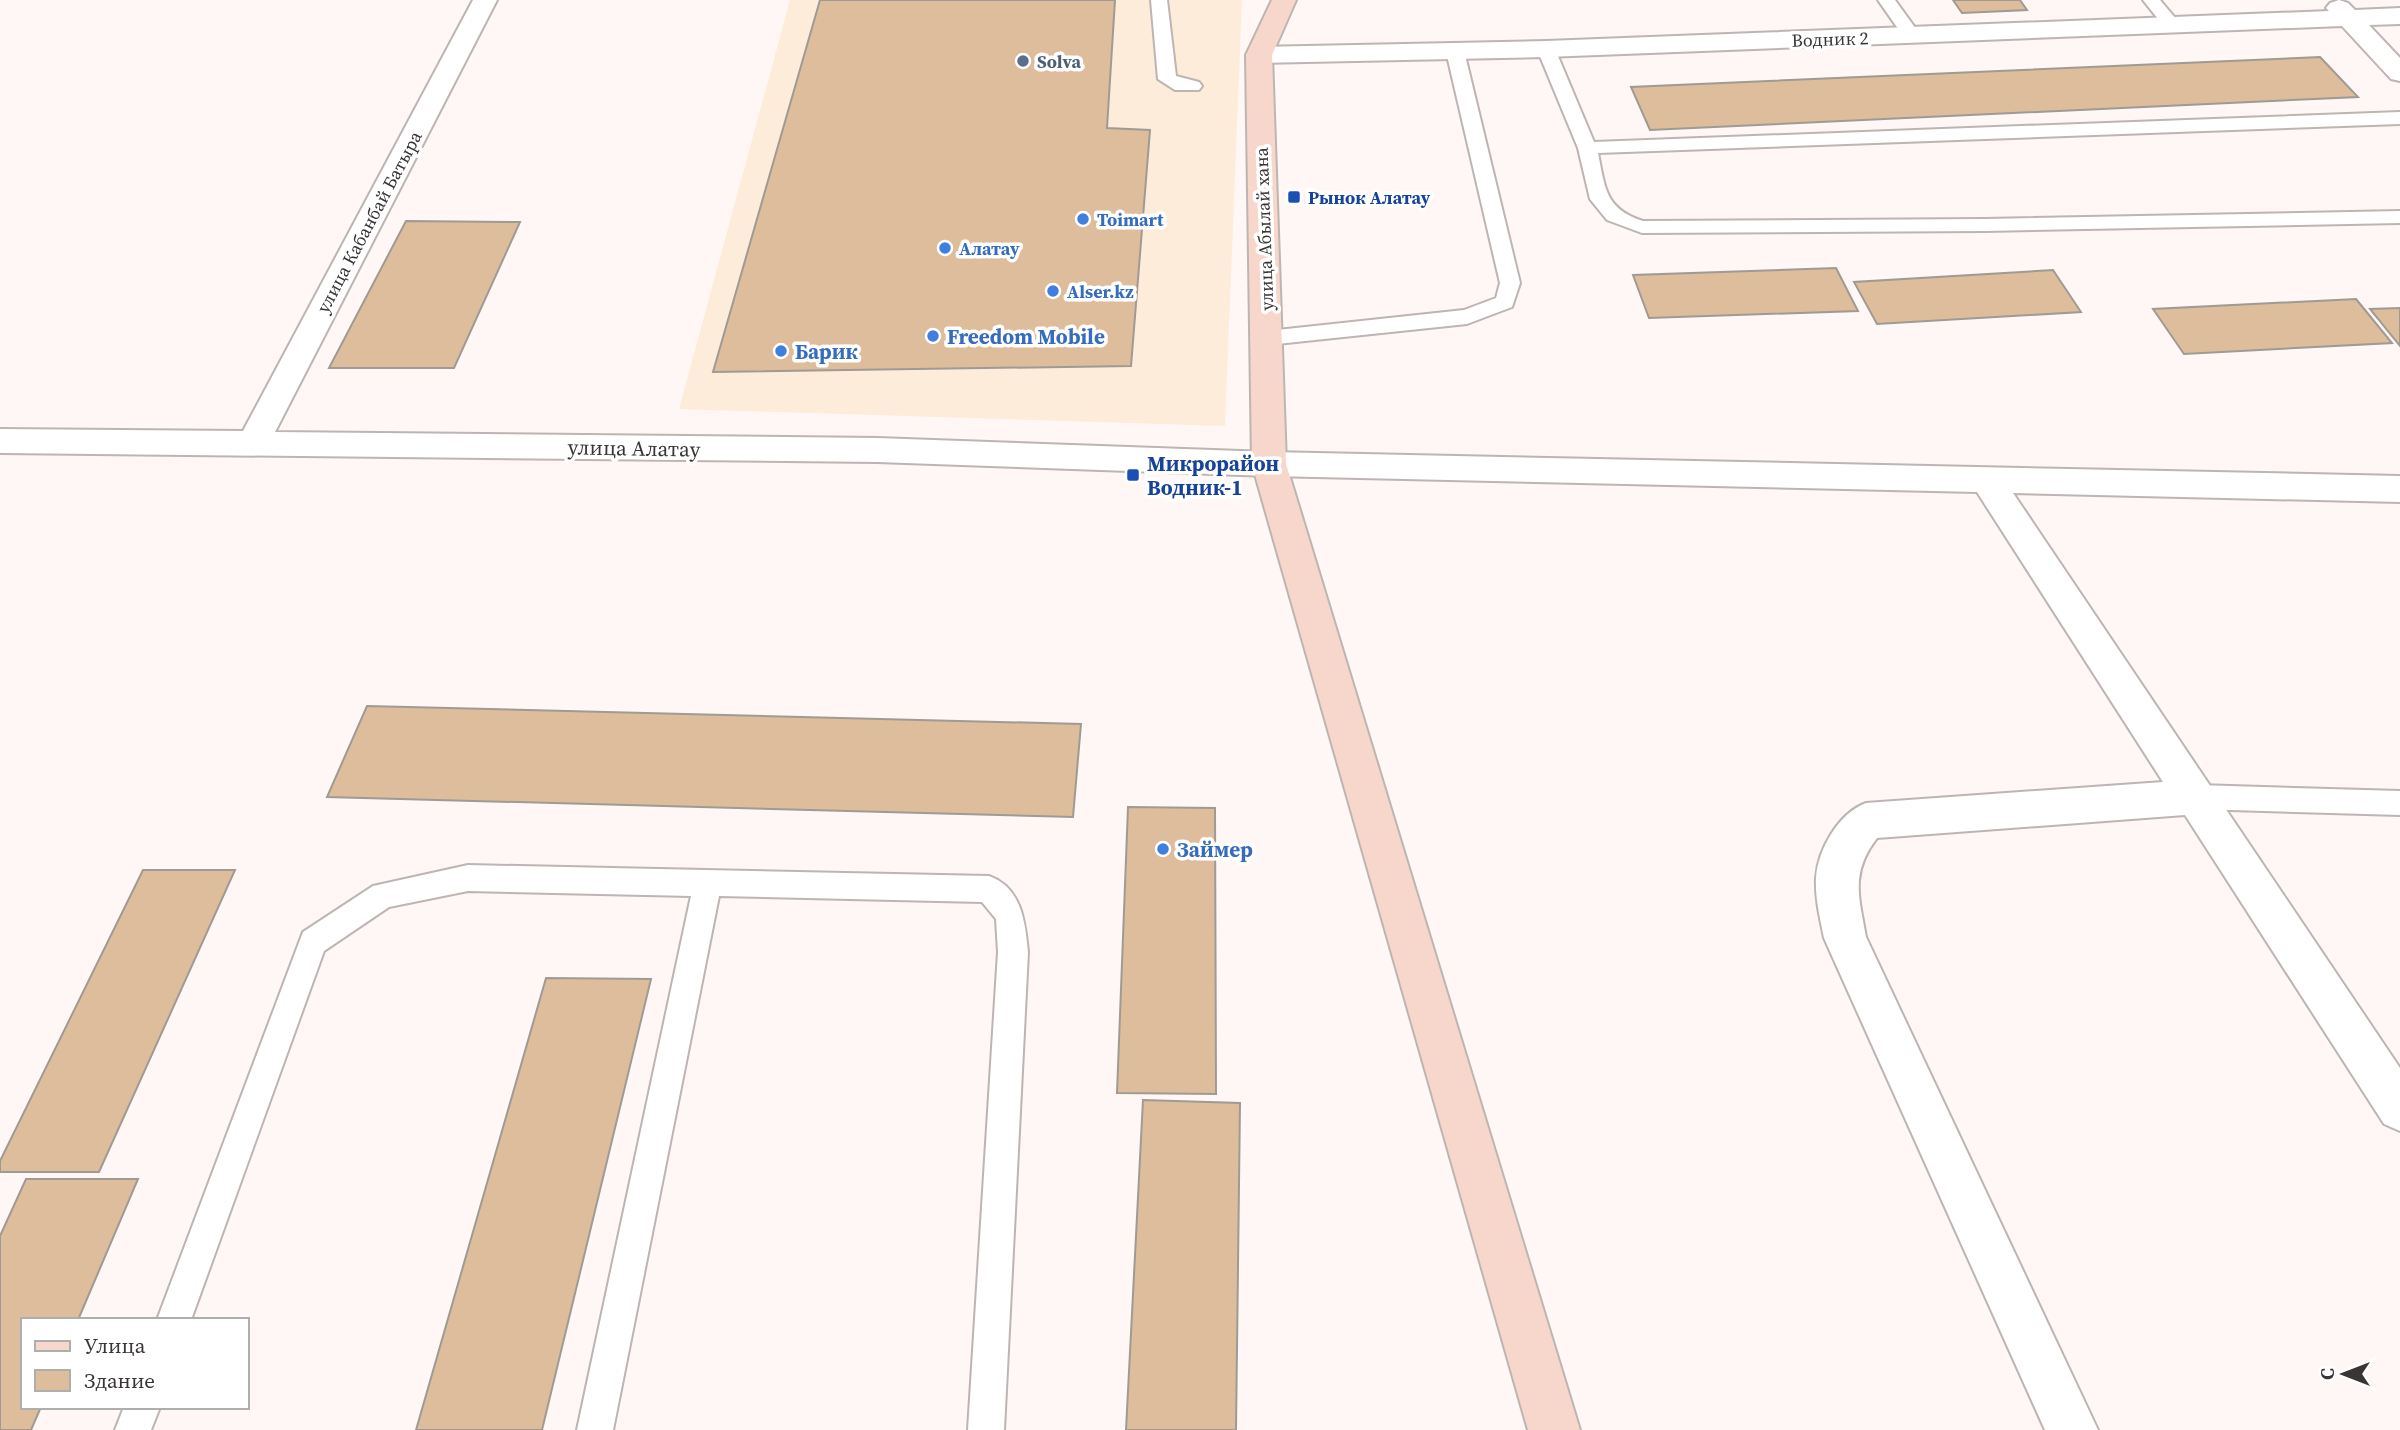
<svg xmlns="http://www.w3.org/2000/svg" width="2400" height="1430" font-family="'Source Serif 4',serif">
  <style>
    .commercial { fill: #fdecda }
    .building { fill: #ddbd9c; stroke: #a09a94; stroke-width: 2 }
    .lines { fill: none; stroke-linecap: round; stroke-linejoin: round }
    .lane-casing { stroke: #bdb5b1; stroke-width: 4 }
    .street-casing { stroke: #bdb5b1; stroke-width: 4 }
    .secondary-casing { stroke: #bdb5b1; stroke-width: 4 }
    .lane { fill: #fff; fill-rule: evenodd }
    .street { fill: #fff; fill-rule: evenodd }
    .secondary { fill: #f7d7cb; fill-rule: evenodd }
    .service-dot { fill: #5c6f8a; stroke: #fff; stroke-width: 2.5 }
    .transit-dot { fill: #1a4fb4; stroke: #fff; stroke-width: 2.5 }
    .shop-dot { fill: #3f7fe0; stroke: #fff; stroke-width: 2.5 }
    .labels { text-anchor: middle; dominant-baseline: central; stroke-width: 7; stroke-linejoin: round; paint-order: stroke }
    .far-street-label { font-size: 18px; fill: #383534; stroke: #fff }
    .far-service-label { font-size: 18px; font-weight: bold; fill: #4e5e75; stroke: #fff; text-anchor: start }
    .far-transit-label { font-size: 18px; font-weight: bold; fill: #164399; stroke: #fff; text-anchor: start }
    .far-shop-label { font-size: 18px; font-weight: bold; fill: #366cbe; stroke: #fff; text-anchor: start }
    .shop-label { font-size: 21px; font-weight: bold; fill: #366cbe; stroke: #fff; text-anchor: start }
    .street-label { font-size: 21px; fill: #383534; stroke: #fff }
    .transit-label { font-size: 21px; font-weight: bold; fill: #164399; stroke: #fff; text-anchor: start }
  </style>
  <rect width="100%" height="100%" fill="#fff7f5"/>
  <!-- commercial -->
  <path class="commercial" d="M790 0H1242L1225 426 679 409Z"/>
  <!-- building -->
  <path class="building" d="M820 0H1115L1107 128 1150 130 1131 366 713 372Z
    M1953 0H2020L2027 10 1962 13Z
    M2320 57 2358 97 1650 130 1631 87Z
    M406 221 520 222 454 368H329Z
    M1836 268 1858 311 1649 318 1633 275Z
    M2053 270 2081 312 1877 324 1854 282Z
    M2356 299 2392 343 2184 354 2153 309Z
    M2400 308V346L2370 309Z
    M367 706 1081 724 1073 817 327 797Z
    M1128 807 1215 808 1216 1094 1117 1093Z
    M143 870H235L99 1172H0V1161Z
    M546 978 651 979 542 1430H416Z
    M1143 1100 1240 1103 1236 1430H1126Z
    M26 1179H138L78 1320H23V1407H41L31 1430H0V1236Z"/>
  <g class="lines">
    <!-- lane casing -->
    <g class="lane-casing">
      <path id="lane" d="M1151 0H1167L1176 76 1199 82 1202 86 1199 90H1175L1158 79Z
        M1878 0H1895L1921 36 1918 40H1906Z
        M2143 0H2160L2181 25 2178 29H2166Z
        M1546 44 1555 49 1594 142 2400 112V124L1598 153C1605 188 1605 209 1643 221L1985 219 2400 211V223L1985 231 1642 233 1607 220 1590 199 1578 148 1537 49Z
        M1455 46 1464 51 1520 283 1512 307 1467 324 1267 345 1259 343 1256 338 1259 333 1267 331 1464 310 1496 298 1500 283 1446 51Z
        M2197 785 2400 791V815L2197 809 2187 805 2183 797 2187 789Z
        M468 865 989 876C1022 888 1025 922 1028 952L1004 1430H968L998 952 996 919 982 902 719 896 613 1430H577L691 896 468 891 389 907 324 951 191 1320H157L303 932 373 886Z
        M124 1407H160L151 1430H115Z"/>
    </g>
    <!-- street casing -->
    <g class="street-casing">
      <path id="street" d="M473 0H497L275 432 877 438 1269 452 2400 476V502L2013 493 2400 1068V1131L2384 1124 2185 815 1877 838C1850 873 1859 897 1866 937L2098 1430H2045L1824 938C1820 918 1815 898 1816 878 1818 849 1839 813 1866 803L2163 782 1977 492 1269 476 877 462 0 453V429L243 431Z
        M2339 0 2348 3 2355 10 2400 8V24L2369 25 2400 58V81L2391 79 2342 26 1546 57 1259 63 1250 61 1246 55 1250 49 1259 47 1546 41 2329 11 2326 8 2330 3Z"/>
    </g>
    <!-- secondary casing -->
    <g class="secondary-casing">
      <path id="secondary" d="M1272 0H1296L1272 55 1286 464 1580 1430H1528L1252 464 1246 55Z"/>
    </g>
    <!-- lane -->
    <use href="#lane" class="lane"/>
    <!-- street -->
    <use href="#street" class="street"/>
    <!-- secondary -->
    <use href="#secondary" class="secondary"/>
  </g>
  <!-- markers -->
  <circle class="service-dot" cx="1023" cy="61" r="7"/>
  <g class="transit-dot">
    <rect x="1287" y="190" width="14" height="14" rx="3.5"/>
    <rect x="1126" y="468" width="14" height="14" rx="3.5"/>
  </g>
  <g class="shop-dot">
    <circle cx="1083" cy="219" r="7"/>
    <circle cx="945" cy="248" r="7"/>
    <circle cx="1053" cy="291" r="7"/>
    <circle cx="933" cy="336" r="7"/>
    <circle cx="781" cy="351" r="7"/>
    <circle cx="1163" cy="849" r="7"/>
  </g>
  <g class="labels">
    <!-- far-street labels -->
    <g class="far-street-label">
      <text transform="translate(1830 39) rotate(-2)">Водник 2</text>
      <text transform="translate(369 222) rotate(-62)">улица Кабанбай Батыра</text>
      <text transform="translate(1264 229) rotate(-92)">улица Абылай хана</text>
    </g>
    <!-- far-service labels -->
    <g class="far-service-label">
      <text x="1037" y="61">Solva</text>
    </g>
    <!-- far-transit labels -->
    <g class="far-transit-label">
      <text x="1308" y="197">Рынок Алатау</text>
    </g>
    <!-- far-shop labels -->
    <g class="far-shop-label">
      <text x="1097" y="219">Toimart</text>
      <text x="959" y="248">Алатау</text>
      <text x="1067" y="291">Alser.kz</text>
    </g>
    <!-- shop labels -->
    <g class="shop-label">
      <text x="947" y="336">Freedom Mobile</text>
      <text x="795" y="351">Барик</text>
      <text x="1177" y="849">Займер</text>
    </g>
    <!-- street labels -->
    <g class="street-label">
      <text transform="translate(634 448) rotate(1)">улица Алатау</text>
    </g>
    <!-- transit labels -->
    <g class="transit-label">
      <text x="1147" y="463">Микрорайон<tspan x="1147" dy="24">Водник-1</tspan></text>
    </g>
  </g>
  <!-- legend -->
  <rect x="21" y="1318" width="228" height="91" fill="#ffffff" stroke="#afaeae" stroke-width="2"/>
  <rect x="35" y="1341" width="35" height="10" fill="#f7d7cb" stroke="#afaeae" stroke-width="2"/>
  <text x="84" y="1353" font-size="21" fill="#383534">Улица</text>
  <rect x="35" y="1370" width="35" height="21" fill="#ddbd9c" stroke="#afaeae" stroke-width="2"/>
  <text x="84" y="1388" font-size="21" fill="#383534">Здание</text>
  <!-- north arrow -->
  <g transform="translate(2344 1374) rotate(270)" stroke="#ffffff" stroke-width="5" paint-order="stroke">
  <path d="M0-5L12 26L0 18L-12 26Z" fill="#383534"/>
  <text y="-10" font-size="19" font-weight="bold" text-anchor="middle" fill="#383534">С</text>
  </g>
</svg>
